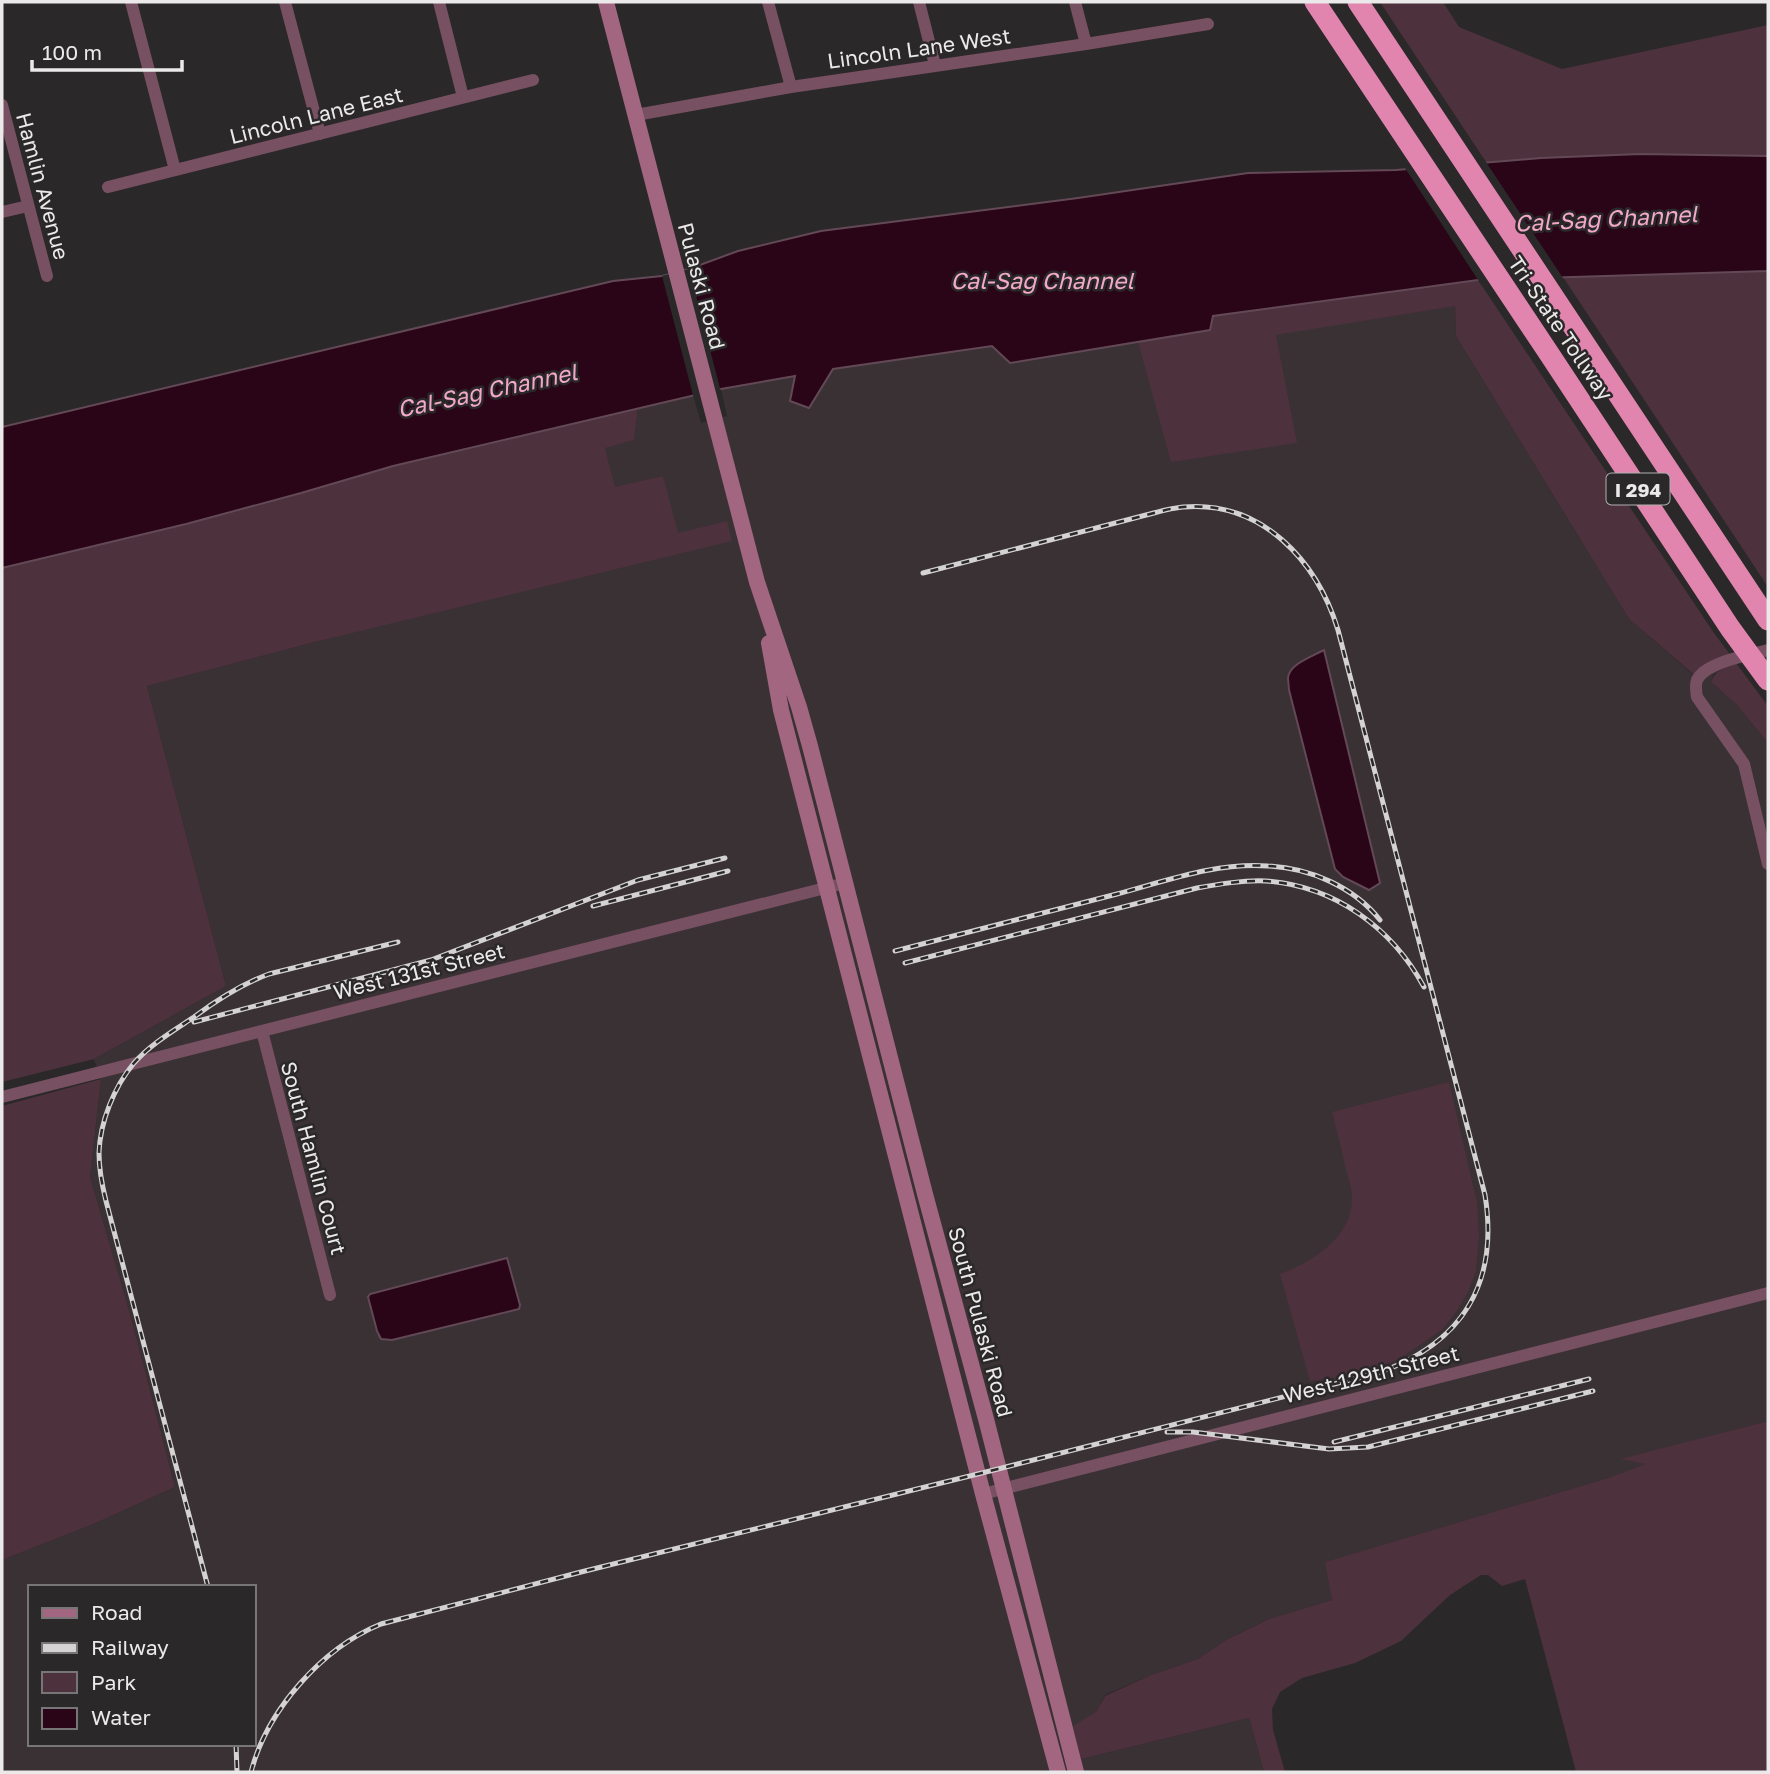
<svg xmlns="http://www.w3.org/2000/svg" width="1770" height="1774" font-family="'Golos Text',sans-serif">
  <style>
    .built { fill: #3a3134; fill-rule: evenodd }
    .green { fill: #4d313d }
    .water { fill: #290517; stroke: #634956; stroke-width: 2 }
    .pier { fill: #2b2829 }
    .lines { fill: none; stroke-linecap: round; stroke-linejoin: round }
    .street { stroke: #775061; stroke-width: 12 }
    .secondary { stroke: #a26680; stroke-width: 16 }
    .highway { stroke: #e184ae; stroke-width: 21 }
    .rail-casing { stroke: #d4d2d2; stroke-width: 5 }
    .rail { stroke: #2b2829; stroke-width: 2.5; stroke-dasharray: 8; stroke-linecap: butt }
    .labels { text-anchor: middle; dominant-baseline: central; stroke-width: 5; stroke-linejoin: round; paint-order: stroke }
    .shield { fill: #2b2829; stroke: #b1afaf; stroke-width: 2 }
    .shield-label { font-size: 19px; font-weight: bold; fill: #ebe9e9 }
    .street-label { font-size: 21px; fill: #ebe9e9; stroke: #2b2829 }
    .water-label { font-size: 23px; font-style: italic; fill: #f2a8c7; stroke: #2b2829 }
  </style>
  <rect width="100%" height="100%" fill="#2b2829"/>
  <!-- built -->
  <path class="built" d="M1454 283 1456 336 1629 619 1697 678 1722 669 1713 675 1711 682 1737 705 1768 743V1421L1622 1459 1648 1464 1608 1478 1326 1562 1332 1600 1269 1619 1226 1640 1198 1659 1151 1675 1105 1695 1096 1712 1081 1759 1249 1718 1264 1772H2V1560L96 1523 175 1487 131 1317 90 1177 101 1079 94 1059 226 986 147 686 319 641 727 521 678 534 615 487 604 447 634 440 638 408 693 395 701 423 727 416 721 389 795 376 808 408 833 369 992 346 1010 363 1210 330 1213 316ZM30 1587H254V1744H30Z"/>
  <!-- green -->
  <path class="green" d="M1380 2H1443L1459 27 1562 69 1768 25V156C1674 155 1581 154 1486 162Z
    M1768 271V587L1563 277Z
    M1478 280 1714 633 1734 660 1698 678 1629 619 1456 336 1455 306 1276 335 1297 443 1171 462 1138 342 1210 330 1213 316Z
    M638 408 634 440 605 448 615 487 663 476 678 533 727 521 732 541 319 641 147 686 226 986 94 1059 2 1082V568L186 524 301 493 393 466Z
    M1736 663 1768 706V743L1737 705 1711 682C1715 670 1725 668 1736 663Z
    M101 1079 90 1177 131 1317 175 1487 96 1523 2 1560V1106Z
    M1449 1082 1477 1203 1479 1234 1476 1271 1468 1292 1456 1312 1443 1329 1399 1359 1369 1371 1342 1377 1310 1381 1280 1274C1313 1262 1354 1236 1352 1196 1352 1188 1348 1178 1346 1170 1342 1151 1337 1132 1332 1112Z
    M1768 1421V1772H1576L1525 1579 1502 1586 1488 1575H1481L1450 1595 1401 1641 1355 1663 1302 1678 1280 1692 1272 1709 1273 1730 1285 1772H1264L1249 1718 1081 1759 1073 1726 1096 1712 1105 1696 1151 1675 1198 1659 1226 1640 1269 1619 1332 1600 1325 1562 1608 1478 1646 1464 1620 1459Z"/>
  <!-- water -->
  <path class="water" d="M1640 154 1768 156V271L1478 280 1213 316 1210 330 1010 363 992 346 833 369 809 408 790 401 795 376 721 389 393 466 301 493 186 524 2 568V427L613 281 662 276 689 269 738 251 821 231 1078 198 1248 173 1396 170 1541 158Z
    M1324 650 1380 883 1369 890 1343 877 1335 869 1289 690C1289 689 1288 679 1288 678 1289 664 1313 656 1324 650Z
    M507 1258 520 1305 519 1309 392 1340 381 1339 377 1331 368 1297 370 1294Z"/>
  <!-- pier -->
  <path class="pier" d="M1484 159 1565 281 1480 283 1403 165Z
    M689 269 721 392 694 399 662 276Z"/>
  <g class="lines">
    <!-- street -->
    <path class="street" d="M131 2 175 170
      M285 2 320 134
      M439 2 463 97
      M768 2 791 87
      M919 2 935 65
      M1075 2 1086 44
      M2 105 47 276
      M636 115 791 87 1086 44 1208 24
      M108 187 533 80
      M2 212 28 206
      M1768 650C1750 655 1705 662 1697 680 1695 685 1696 691 1697 697L1744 764 1768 864
      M262 1031 330 1295
      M2 1097 845 883
      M983 1494 1768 1293"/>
    <!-- secondary -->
    <path class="secondary" d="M606 2 757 582 799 707 810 746 925 1194 986 1419 1076 1772
      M769 643 781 710 983 1494 1058 1772"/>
    <!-- highway -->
    <path class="highway" d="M1315 2 1546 349 1730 628 1768 680
      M1358 2 1768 620"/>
    <!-- rail casing -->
    <g class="rail-casing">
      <path id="rail" d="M593 906 728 871
        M895 951C969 932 1043 913 1117 894 1166 881 1217 862 1268 866 1310 868 1354 887 1380 920
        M905 963 1197 888C1220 884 1243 880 1266 881 1335 886 1392 928 1424 987
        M194 1022 431 960 638 880 725 858
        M1167 1432H1193L1329 1449 1368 1447 1593 1391
        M1334 1442 1589 1379
        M208 1587 106 1201C102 1185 99 1169 99 1153 100 1122 114 1087 134 1063 151 1044 173 1031 194 1017 217 1000 242 984 269 974L398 942
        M236 1744 237 1772
        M251 1772C267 1710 322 1648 381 1624L581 1572 998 1469 1378 1373C1463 1343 1499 1283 1485 1195L1338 630C1317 561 1262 500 1183 507 1171 508 1158 512 1146 515L923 573"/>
    </g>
    <!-- rail -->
    <use href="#rail" class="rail"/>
  </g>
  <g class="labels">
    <!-- shield labels -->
    <rect class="shield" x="1606.5" y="473.5" width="63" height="31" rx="5"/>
    <g class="shield-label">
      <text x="1638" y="489">I 294</text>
    </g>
    <!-- street labels -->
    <g class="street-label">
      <text transform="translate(919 48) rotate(-8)">Lincoln Lane West</text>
      <text transform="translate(316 115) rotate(-14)">Lincoln Lane East</text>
      <text transform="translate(43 186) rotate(75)">Hamlin Avenue</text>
      <text transform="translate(702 286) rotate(75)">Pulaski Road</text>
      <text transform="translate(1561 328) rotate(56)">Tri-State Tollway</text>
      <text transform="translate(419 971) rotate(-14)">West 131st Street</text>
      <text transform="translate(314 1158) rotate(75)">South Hamlin Court</text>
      <text transform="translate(981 1322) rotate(75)">South Pulaski Road</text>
      <text transform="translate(1371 1374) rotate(-14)">West 129th Street</text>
    </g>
    <!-- water labels -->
    <g class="water-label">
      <text transform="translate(1606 218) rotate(-3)">Cal-Sag Channel</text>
      <text x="1042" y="280">Cal-Sag Channel</text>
      <text transform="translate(487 390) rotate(-12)">Cal-Sag Channel</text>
    </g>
  </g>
  <!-- border -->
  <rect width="1770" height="1774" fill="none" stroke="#ebe9e9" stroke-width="7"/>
  <!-- legend -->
  <rect x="28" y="1585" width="228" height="161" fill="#2b2829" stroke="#787576" stroke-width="2"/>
  <rect x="42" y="1608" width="35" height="10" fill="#a26680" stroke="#787576" stroke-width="2"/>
  <text x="91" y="1620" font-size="21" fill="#ebe9e9">Road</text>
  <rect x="42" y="1643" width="35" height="10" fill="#d4d2d2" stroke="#787576" stroke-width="2"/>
  <text x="91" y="1655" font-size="21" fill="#ebe9e9">Railway</text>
  <rect x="42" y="1672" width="35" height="21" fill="#4d313d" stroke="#787576" stroke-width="2"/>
  <text x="91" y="1690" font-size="21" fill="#ebe9e9">Park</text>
  <rect x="42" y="1708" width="35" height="21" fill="#290517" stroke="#787576" stroke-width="2"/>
  <text x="91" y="1725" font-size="21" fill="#ebe9e9">Water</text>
  <!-- scale -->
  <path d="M32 60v10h150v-10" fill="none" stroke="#ebe9e9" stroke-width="3.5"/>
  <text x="42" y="60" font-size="21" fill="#ebe9e9" stroke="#2b2829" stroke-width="5" paint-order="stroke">100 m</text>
</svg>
